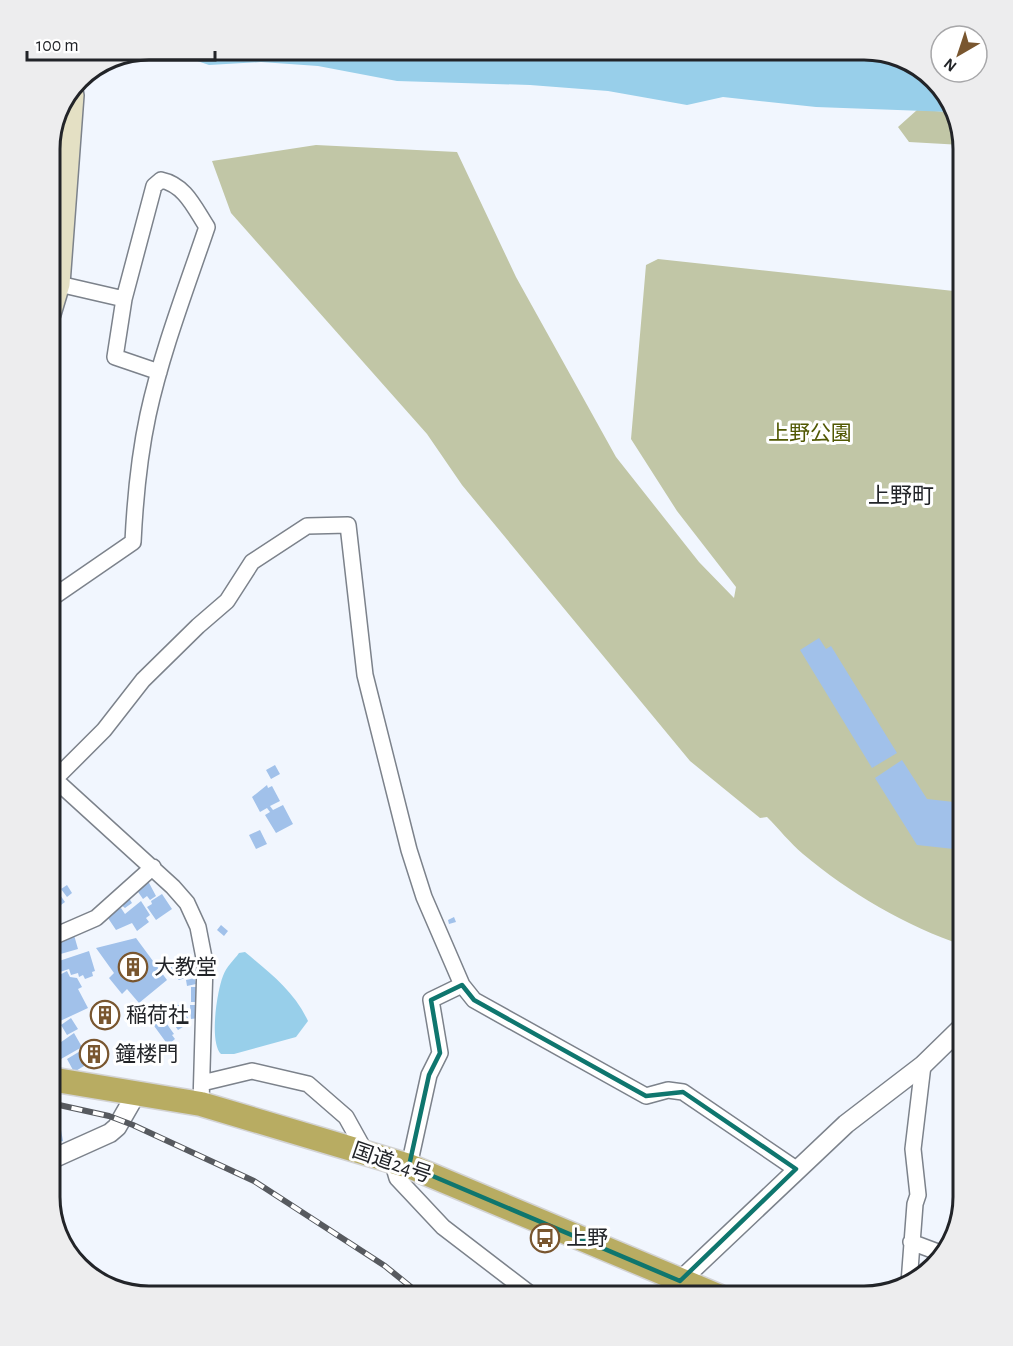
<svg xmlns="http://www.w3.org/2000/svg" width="1013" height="1346" font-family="'Alegreya Sans','Noto Sans JP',sans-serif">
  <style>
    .green { fill: #c1c6a6 }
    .water { fill: #98cfea }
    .building { fill: #a1c1ea }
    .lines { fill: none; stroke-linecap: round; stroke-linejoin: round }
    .minor-casing { stroke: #7c828b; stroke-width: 18 }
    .tertiary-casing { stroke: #7c828b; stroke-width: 21 }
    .secondary-casing { stroke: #7c828b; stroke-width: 24 }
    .trunk-casing { stroke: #d3d3d4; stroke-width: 27 }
    .minor { stroke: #fff; stroke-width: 15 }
    .tertiary { stroke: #fff; stroke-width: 18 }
    .secondary { stroke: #e4e0c4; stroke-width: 21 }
    .trunk { stroke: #b8ac62; stroke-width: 24 }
    .rail-casing { stroke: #575a5f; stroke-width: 6 }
    .rail { stroke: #fff; stroke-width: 4; stroke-dasharray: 11; stroke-linecap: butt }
    .marked { fill: none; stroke: #0f766e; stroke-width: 4.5; stroke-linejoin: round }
    .labels { text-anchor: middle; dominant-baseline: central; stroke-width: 6; stroke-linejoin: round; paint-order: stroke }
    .park-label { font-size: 21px; fill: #515803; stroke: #fff }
    .poi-label { font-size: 21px; fill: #222428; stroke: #fff; text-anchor: start }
    .street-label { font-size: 21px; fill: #222428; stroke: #fff }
    .neighbourhood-label { font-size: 22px; fill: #222428; stroke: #fff }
    .rim { fill: none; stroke: #222428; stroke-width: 3 }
  </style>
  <rect width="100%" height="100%" fill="#f1f6fe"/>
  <!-- green -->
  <path class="green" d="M917 110 952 112 962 145 909 142 898 127Z
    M316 145 457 152 516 277 616 457 699 562 734 598 736 587 677 511 631 439 646 265 658 259 963 292V945C907 927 848 892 803 854 790 843 779 829 767 817L760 818 690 761 462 485 427 434 231 213 212 161Z"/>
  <!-- water -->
  <path class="water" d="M165 50H870C907 61 940 71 952 112L816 107 723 97 687 105 608 91 530 85 397 81 318 66 261 62 209 65Z
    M245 952C270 973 294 991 308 1021L296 1037 234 1054H221C209 1042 217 991 223 976 226 967 234 960 239 953Z"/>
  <!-- building -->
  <path class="building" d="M819 638 826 649 831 646 897 753 872 768 800 650Z
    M902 760 927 799 963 803V850L917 845 875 778Z
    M275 765 280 774 271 779 266 770Z
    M267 785 268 788 272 786 280 801 270 806 273 810 283 805 293 824 276 833 265 815 270 812 267 808 260 812 252 797Z
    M260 830 267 844 256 849 249 835Z
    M148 881 156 896 150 900 147 896 143 899 136 889Z
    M67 885 72 893 67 897 61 889Z
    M58 892 65 902 50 913V897Z
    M162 894 172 909 156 920 147 907 152 904 151 901Z
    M127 895 132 903 125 908 117 902Z
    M141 901 150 915 146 918 149 922 137 931 132 923 116 930 106 915 121 908 125 914Z
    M454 917 456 922 449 924 448 920Z
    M221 925 228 931 224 936 217 930Z
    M74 935 78 949 57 955 53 941Z
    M136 938 167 980 139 1003 127 989 122 994 109 978 114 973 96 948Z
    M52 947 55 955 50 957V948Z
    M89 951 95 971 92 972 93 976 85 979 83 975 79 977 78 973 71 975 69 969 54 974 50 964Z
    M191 960 195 975 179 980 167 970 179 961 180 964Z
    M67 971 70 977 77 978 82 987 78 989 88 1008 58 1022 56 1017 50 1020V980Z
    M195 978 196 984 187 986 186 980Z
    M191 987H197L198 1002H191Z
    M181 1004 183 1008 176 1012 173 1007Z
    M190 1005H199V1018L191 1019Z
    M183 1011 191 1022 178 1030 170 1019Z
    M153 1016 159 1024 164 1020 174 1034 172 1035 175 1039 168 1045 149 1019Z
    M71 1018 78 1029 67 1035 61 1025Z
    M74 1033 82 1047 61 1059 54 1047Z
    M96 1048 100 1056 91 1060 88 1052Z
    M82 1050 89 1063 74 1072 67 1059Z
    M61 1130 63 1141 50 1144V1133Z"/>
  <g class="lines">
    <!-- minor casing -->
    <g class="minor-casing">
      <path id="minor" d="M59 284 124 299
        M56 595 133 542C135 500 139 457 148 415 162 351 186 289 207 227 194 207 185 185 161 180L154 186 124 299 115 357 159 372
        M50 775 173 887 187 903 198 927 205 963 201 1104
        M55 779 104 730 143 680 198 626 227 601 252 562 307 526 348 525 365 675 409 850 424 897 462 985 474 1000 646 1096 668 1090 683 1092 796 1169
        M50 938 96 918 153 867
        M202 1083 252 1071 308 1084 346 1117 366 1153
        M392 1161 397 1178 443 1227 533 1296
        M409 1166 429 1075 440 1053 431 1000 462 985
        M911 1242 943 1254
        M909 1283 915 1204 918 1195 913 1149 923 1065"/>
    </g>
    <!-- tertiary casing -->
    <g class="tertiary-casing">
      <path id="tertiary" d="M50 1160 110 1133 117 1127 136 1094
        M680 1281 846 1124 923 1065 963 1026"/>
    </g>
    <!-- secondary casing -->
    <g class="secondary-casing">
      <path id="secondary" d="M50 314 59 284 73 95"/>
    </g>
    <!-- trunk casing -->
    <g class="trunk-casing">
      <path id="trunk" d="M50 1079 201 1104 409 1166 718 1296"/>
    </g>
    <!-- minor -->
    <use href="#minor" class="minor"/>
    <!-- tertiary -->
    <use href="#tertiary" class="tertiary"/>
    <!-- secondary -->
    <use href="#secondary" class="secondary"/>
    <!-- trunk -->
    <use href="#trunk" class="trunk"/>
    <!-- rail casing -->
    <g class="rail-casing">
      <path id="rail" d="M50 1103 109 1116 133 1125 254 1181 385 1266 422 1296"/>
    </g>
    <!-- rail -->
    <use href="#rail" class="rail"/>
  </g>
  <!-- marked area -->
  <path class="marked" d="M462 985 474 1000 646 1096 683 1092 796 1169 680 1281 409 1166 429 1075 440 1053 431 1000Z"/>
  <!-- icons -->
  <defs>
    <g id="building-ring" transform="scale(1.5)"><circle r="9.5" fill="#fff" stroke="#79562f" stroke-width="1.5"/><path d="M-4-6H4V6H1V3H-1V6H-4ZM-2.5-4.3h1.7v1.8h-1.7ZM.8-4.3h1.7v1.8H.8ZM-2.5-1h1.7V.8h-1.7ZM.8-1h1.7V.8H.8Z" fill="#79562f"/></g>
    <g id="bus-ring" transform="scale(1.5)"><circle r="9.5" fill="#fff" stroke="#79562f" stroke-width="1.5"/><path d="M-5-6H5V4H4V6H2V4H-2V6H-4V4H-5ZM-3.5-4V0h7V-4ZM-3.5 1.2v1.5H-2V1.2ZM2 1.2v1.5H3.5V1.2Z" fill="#79562f"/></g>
  </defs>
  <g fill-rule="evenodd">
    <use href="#building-ring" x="133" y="967"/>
    <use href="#building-ring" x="105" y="1015"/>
    <use href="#building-ring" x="94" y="1054"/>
    <use href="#bus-ring" x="545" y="1238"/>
  </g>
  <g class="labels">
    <!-- park labels -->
    <g class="park-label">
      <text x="810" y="433">上野公園</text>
    </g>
    <!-- poi labels -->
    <g class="poi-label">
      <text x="154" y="967">大教堂</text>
      <text x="126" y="1015">稲荷社</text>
      <text x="115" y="1054">鐘楼門</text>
      <text x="566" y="1238">上野</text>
    </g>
    <!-- street labels -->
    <g class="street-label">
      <text transform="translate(392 1163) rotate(19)">国道24号</text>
    </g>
    <!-- neighbourhood labels -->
    <g class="neighbourhood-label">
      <text x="901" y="496">上野町</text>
    </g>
  </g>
  <!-- crop -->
  <path d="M0 0H1013V1346H0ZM149 60H864A89 89 0 0 1 953 149V1197A89 89 0 0 1 864 1286H149A89 89 0 0 1 60 1197V149A89 89 0 0 1 149 60Z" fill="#ededee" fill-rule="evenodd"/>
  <path class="rim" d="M149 60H864A89 89 0 0 1 953 149V1197A89 89 0 0 1 864 1286H149A89 89 0 0 1 60 1197V149A89 89 0 0 1 149 60Z"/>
  <!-- north arrow -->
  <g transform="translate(959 54) rotate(219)"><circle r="28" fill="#ffffff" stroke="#a7a7a9" stroke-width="1.5"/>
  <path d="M0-4.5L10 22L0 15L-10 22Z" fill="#79562f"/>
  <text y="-9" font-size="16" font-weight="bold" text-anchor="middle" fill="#222428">N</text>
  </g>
  <!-- scale -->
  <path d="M27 51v9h188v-9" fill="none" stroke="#222428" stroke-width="3"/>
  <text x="36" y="51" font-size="18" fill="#222428" stroke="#ffffff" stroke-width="4.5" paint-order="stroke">100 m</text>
</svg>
